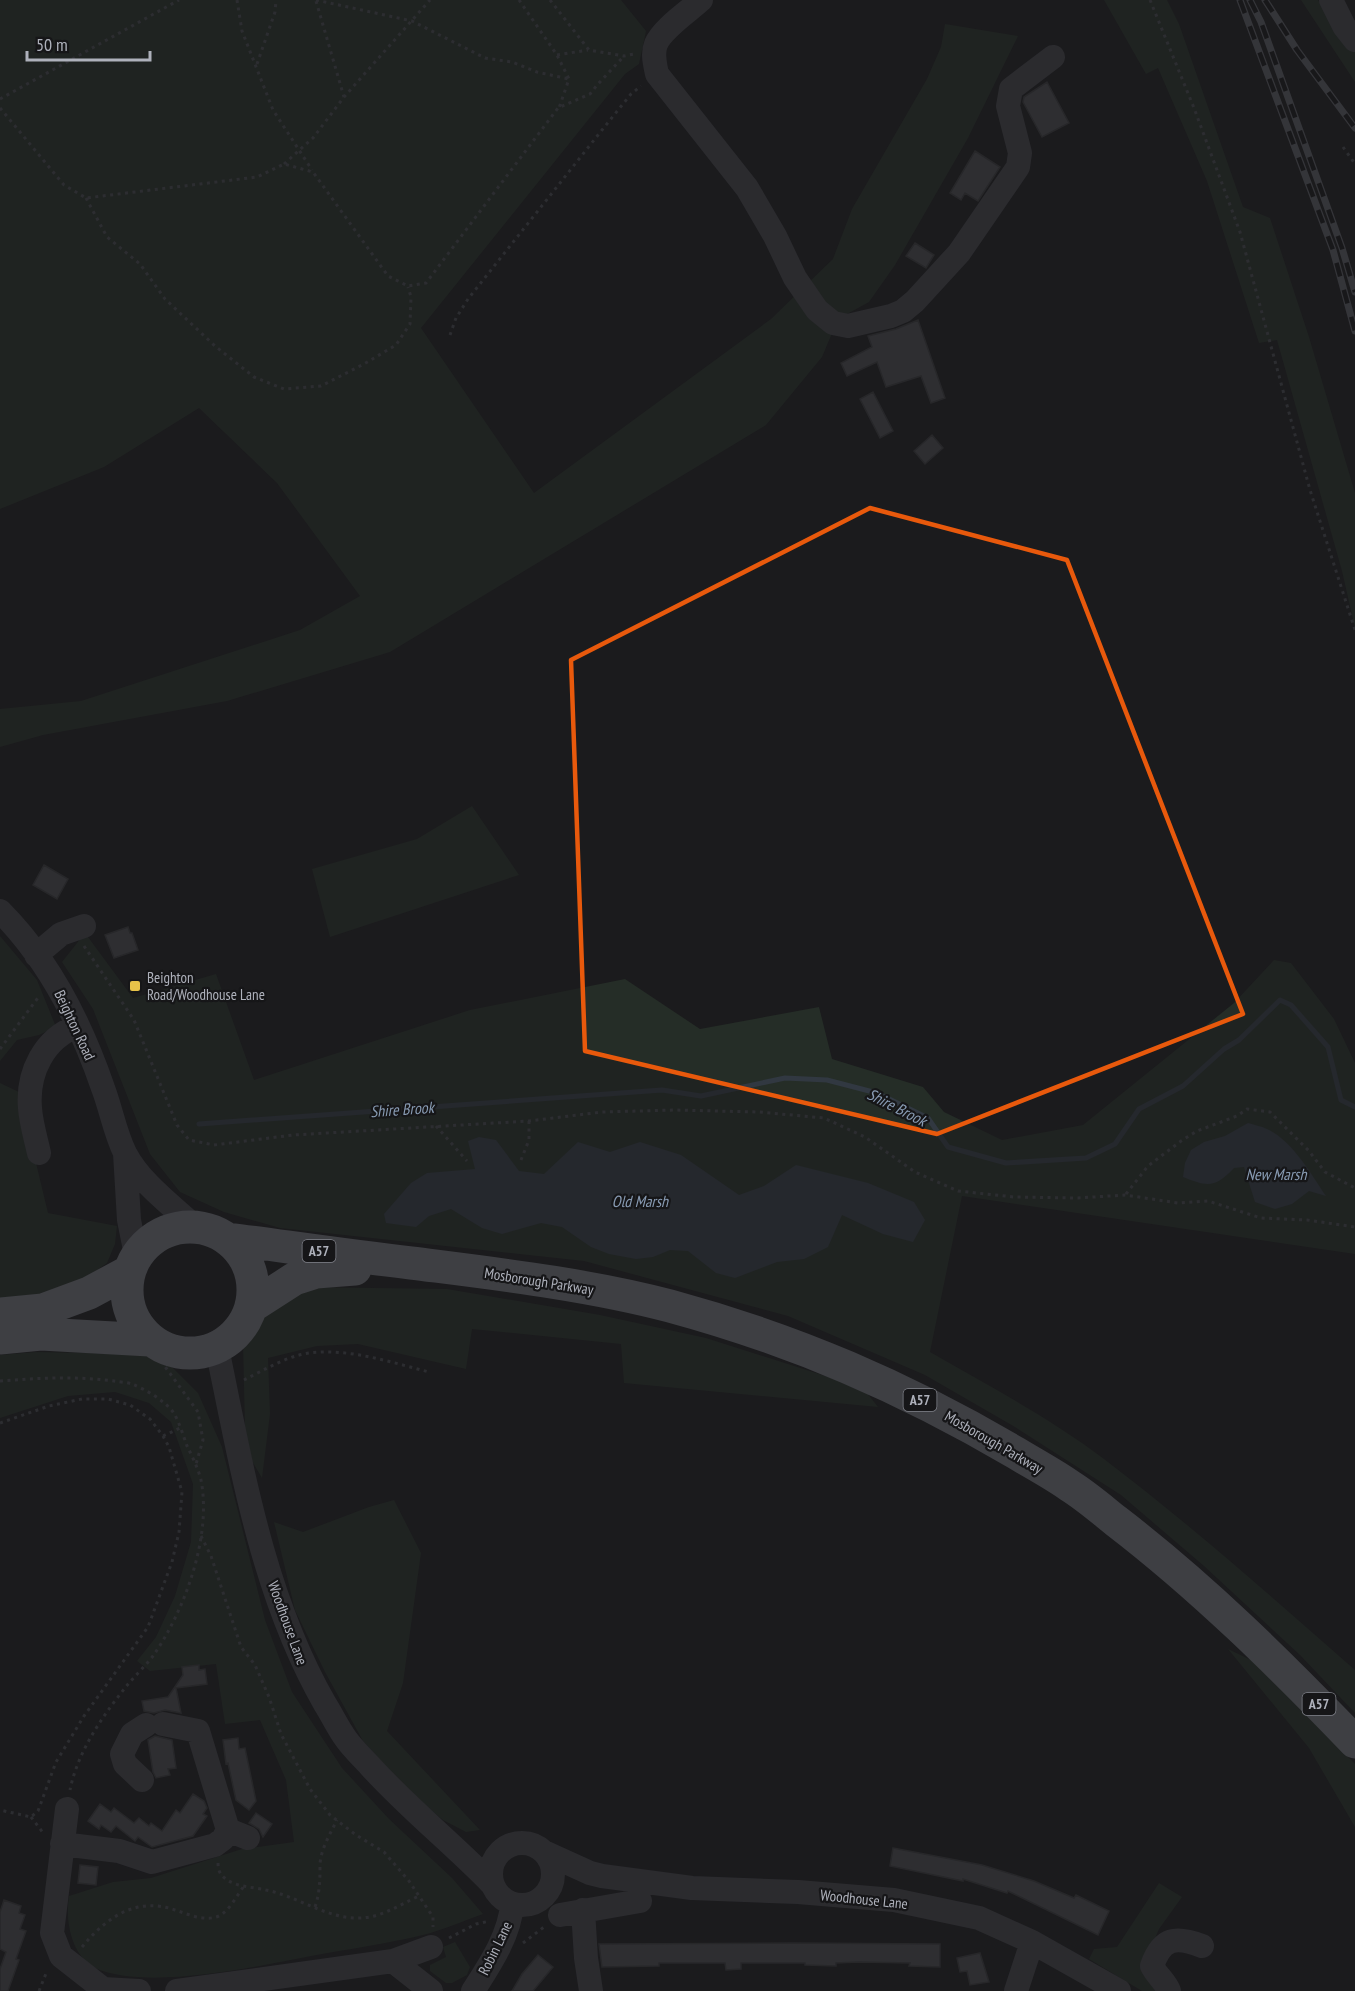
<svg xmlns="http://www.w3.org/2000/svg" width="1355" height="1991" font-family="'PT Sans Narrow',sans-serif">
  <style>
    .green { fill: #252d27 }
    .water { fill: #313841 }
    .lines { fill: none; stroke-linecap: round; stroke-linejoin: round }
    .stream { stroke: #313841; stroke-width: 5 }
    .building { fill: #45464a; stroke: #353539; stroke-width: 1.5 }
    .path { stroke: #424349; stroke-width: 3; stroke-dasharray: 3 4.5; stroke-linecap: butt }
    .minor { stroke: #3e3e44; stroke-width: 24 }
    .highway { stroke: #686a72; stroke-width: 33 }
    .rail-casing { stroke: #53545b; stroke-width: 7 }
    .rail { stroke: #161618; stroke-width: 4.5; stroke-dasharray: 14; stroke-linecap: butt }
    .marked { fill: none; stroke: #e8590c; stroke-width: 4.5; stroke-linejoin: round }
    .poi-dot { fill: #e7c249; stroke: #161618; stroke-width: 2 }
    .labels { text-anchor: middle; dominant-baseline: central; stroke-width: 4.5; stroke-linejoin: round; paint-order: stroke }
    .shield { fill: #161618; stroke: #80828a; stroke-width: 1.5 }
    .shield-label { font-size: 14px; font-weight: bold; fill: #aeb1bb }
    .poi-label { font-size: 15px; fill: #aeb1bb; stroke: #161618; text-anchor: start }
    .street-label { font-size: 15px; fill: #aeb1bb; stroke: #161618 }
    .water-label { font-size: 16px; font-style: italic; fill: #889bb3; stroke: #161618 }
  </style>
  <rect width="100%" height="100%" fill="#1b1b1d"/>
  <!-- green -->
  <path class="green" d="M0 0H621L646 31 639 64 625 74 421 328 534 493 771 319 833 259 852 209 927 79 941 47 945 24 1018 36 968 138 895 265 869 302 838 319 822 357 766 425 390 652 227 701 43 735 0 747V709L81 701 300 630 360 596 277 483 199 408 104 467 0 509Z
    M1104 0H1167L1179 24 1243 207 1270 218 1309 337 1355 493V628L1342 571 1277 340 1259 343 1207 181 1158 68 1146 74Z
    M1301 0H1318L1355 48V82Z
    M472 806 519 875 330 937 312 869 417 839Z
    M85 933 133 998 216 974 254 1080 470 1010 625 979 700 1029 819 1007 832 1059 923 1087 944 1112 1002 1140 1083 1125 1234 1003 1274 960 1291 963 1334 1019 1355 1063V1254L962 1196 930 1352C989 1386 1050 1418 1104 1459 1191 1525 1273 1598 1355 1670V1713L1300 1655 1204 1566 1121 1495 1015 1427 925 1375 788 1316 584 1261 280 1228 224 1212 180 1192 150 1154 93 1009 62 962Z
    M0 936 37 980 56 1027 39 1035 17 1040 0 1061Z
    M0 1083 19 1092 48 1213 117 1226 115 1244 107 1263 86 1278 45 1298 0 1301Z
    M302 1287 447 1289 600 1315 706 1338 863 1388 878 1407 624 1383 621 1344 472 1329 466 1369 358 1344 317 1346 268 1358 270 1414 262 1478 252 1461 245 1430 243 1342 256 1314Z
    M36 1352 140 1354 167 1362 198 1393 222 1447 265 1620 292 1692 342 1768 389 1819 452 1878 483 1914C463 1921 443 1930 423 1935 386 1944 348 1949 311 1956 254 1967 147 1991 95 1968 71 1955 65 1921 69 1896L113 1882 151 1878 242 1849 294 1842 286 1780 260 1720 225 1724 216 1664 150 1671 137 1661 156 1637 175 1596 191 1542 193 1484 171 1422 149 1403 115 1392 68 1396 0 1418V1355Z
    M394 1500 421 1553 403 1683 387 1731 480 1830 466 1832 443 1820 409 1792 363 1741 325 1672 295 1610 274 1522 303 1532 369 1507Z
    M1228 1649 1255 1662 1355 1764V1827L1309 1748Z
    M1159 1883 1182 1897 1159 1929 1147 1957 1162 1991H1142L1089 1959 1094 1949 1117 1947Z
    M455 1942 470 1967 467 1975 452 1983H446L430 1971V1965L446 1957 443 1947Z"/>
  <!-- water -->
  <path class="water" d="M1248 1123C1254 1125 1261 1126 1267 1129 1291 1139 1312 1175 1326 1196L1309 1191 1292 1204 1275 1209 1255 1202 1244 1167 1234 1168C1215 1188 1208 1187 1183 1177L1185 1163 1191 1150 1204 1142 1225 1136Z
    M479 1137 496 1140 519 1171 544 1174 578 1142 610 1152 640 1142 681 1155 739 1195 764 1186 796 1165 868 1183 914 1202 925 1220 913 1242 883 1234 842 1215 828 1247 804 1259 777 1262 735 1278 716 1273 688 1251 670 1250 653 1257 636 1259 609 1254 591 1247 562 1227 541 1223 502 1234 482 1228 451 1209 429 1216 416 1227 386 1223 384 1214 411 1183 427 1173 475 1169 468 1141Z"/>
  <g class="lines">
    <!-- stream -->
    <path class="stream" d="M199 1124 662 1090 701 1096 785 1078 827 1080 877 1093 928 1118 948 1147 1006 1163 1086 1158 1115 1144 1139 1109 1183 1086 1224 1049 1239 1040 1280 1000 1291 1005 1328 1047 1341 1100 1355 1107"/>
  </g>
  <!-- building -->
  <path class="building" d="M1047 82 1069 123 1042 137 1023 102 1024 97Z
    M975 151 1000 167 978 201 965 193 961 200 950 193Z
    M915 243 934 255 926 268 906 256Z
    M918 320 945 398 931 403 921 376 886 387 877 362 847 376 841 363 872 347 868 336 896 329Z
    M873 392 893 431 880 438 860 399Z
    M932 435 943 448 925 464 914 451Z
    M44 865 68 879 57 899 33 885Z
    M128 927 130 933H132L138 950 114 958 105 935Z
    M199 1665V1670L205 1669 207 1684 176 1688 181 1713 165 1710 154 1713 144 1711 142 1701 168 1697 183 1675 182 1667Z
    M155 1736 172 1740 176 1768 168 1769 170 1775 156 1778 153 1772 148 1740Z
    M238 1738 239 1749 245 1748 256 1801 249 1810 236 1800 228 1763 226 1764 223 1740Z
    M193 1794 204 1801 207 1808 203 1814 207 1816 193 1836 152 1847 138 1837 135 1841 116 1826 111 1832 101 1825 99 1829 88 1821 100 1804 111 1812 114 1808 134 1823 139 1818 149 1826 151 1823 162 1831 176 1810 180 1813Z
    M256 1813 272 1824 263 1837 259 1829 249 1823Z
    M893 1848 982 1865 1034 1881 1074 1898 1076 1895 1109 1911 1098 1935 1008 1891 1007 1893 963 1879V1881L890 1866Z
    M80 1865 98 1867 96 1885 78 1883Z
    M4 1900 21 1906 19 1913 25 1915 20 1929 26 1931 16 1959 19 1960 8 1991H0V1969L6 1952 0 1949V1912Z
    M792 1943 940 1944V1967L909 1966 910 1963 859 1962 836 1963V1966L805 1965V1963H741V1969L726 1970 725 1963H659V1966L602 1967 599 1944Z
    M980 1953 989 1982 970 1985 967 1971 960 1972 957 1958Z
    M538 1955 553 1967 533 1991H512L522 1974Z"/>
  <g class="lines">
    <!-- path -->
    <path class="path" d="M237 0 242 31 273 110 312 170
      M316 0 412 21 485 58 512 62 537 72 569 79
      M519 0 557 55 569 79 559 108
      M550 0 589 50 624 56 634 54
      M1150 0 1194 108 1240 232 1310 490 1355 630
      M316 1 344 97
      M557 55 588 50
      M257 64 275 12 276 0
      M0 99 179 0
      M0 108 64 185 86 198 257 177 284 164 313 172 388 276 408 286 426 283 558 108 590 94 598 84 624 56
      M1343 147 1355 164
      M284 164 313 138 344 97 430 0
      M86 198 107 237 140 264 165 299 215 346 254 377 284 389 321 386 364 364 396 345 410 324 411 297 408 287
      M450 335 456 318 468 299 602 130 631 94 641 86
      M84 946 134 1020 177 1125 189 1140 214 1145 293 1135 529 1121 602 1112 675 1110 759 1112 824 1118 865 1137 915 1172 958 1191 1014 1197 1078 1198 1125 1195 1178 1203 1208 1201 1261 1218 1307 1220 1355 1227
      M0 1049 40 995
      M436 1126 467 1161
      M521 1160 529 1140V1121
      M1126 1194 1148 1166 1181 1141 1197 1131 1237 1116 1247 1109 1270 1112 1309 1151 1325 1172 1355 1188
      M161 1361 198 1412 203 1440 196 1464
      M244 1380C264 1370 287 1356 309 1353 349 1348 390 1362 429 1372
      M0 1381C38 1378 76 1376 114 1381 119 1382 126 1382 132 1384 145 1389 165 1401 173 1412 179 1421 183 1435 187 1446 192 1456 198 1468 201 1480 212 1536 185 1610 153 1656 146 1665 137 1674 129 1683 104 1714 78 1750 70 1790
      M0 1423 49 1406 82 1399H108L130 1405 150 1419 163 1436 169 1447 182 1492 179 1532 172 1562 148 1627 84 1716 56 1762 38 1811 31 1817 0 1810
      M163 1436 180 1428
      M201 1536 211 1556 241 1647 255 1665 269 1697 281 1734 310 1789 330 1815 356 1835 384 1852 409 1881 433 1917V1927
      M31 1817 44 1834
      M218 1863C218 1870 220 1875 226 1879 236 1887 253 1887 266 1890 297 1896 327 1919 359 1918 381 1918 399 1905 419 1896
      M315 1907C320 1892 320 1879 320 1864 321 1849 330 1834 337 1820
      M449 1938 476 1924 490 1921
      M523 1943 544 1927
      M82 1947C106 1918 136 1896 175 1910 188 1914 202 1921 216 1917 228 1914 237 1895 244 1886
      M39 1991 47 1971"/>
    <!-- minor -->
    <path class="minor" d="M701 0C689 11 662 29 656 44 652 54 655 64 657 74L747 188 775 236 795 278 817 310 833 323 848 326 891 316 903 311 915 301 959 253 1018 167 1020 153 1008 106 1011 89 1053 57
      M1331 0 1344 26 1355 40
      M0 911C48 959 81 1024 103 1088 111 1109 115 1133 125 1153 140 1182 170 1204 194 1226
      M36 955 61 934 84 926
      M39 1153C36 1139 31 1123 30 1108 27 1073 44 1038 78 1026
      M125 1153 129 1220 136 1255
      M217 1348C242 1469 263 1596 325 1704 332 1715 338 1728 346 1739 353 1749 362 1757 370 1766 408 1808 452 1843 491 1883
      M142 1780 125 1764 122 1754 132 1734 146 1725
      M67 1809 52 1933 61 1956 103 1989 139 1991
      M228 1830 248 1838
      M491 1874a31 31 0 1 1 62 0a31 31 0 1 1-62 0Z
      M62 1844 119 1851 152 1862 215 1845 223 1839 228 1830 198 1731 163 1724
      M546 1853 590 1873 602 1876 692 1888 798 1892 894 1900 979 1918 1032 1942 1119 1991
      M583 1910 586 1958 591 1991
      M560 1915 640 1901
      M393 1961 431 1991
      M177 1991 393 1961 431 1947
      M473 1991C489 1966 510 1935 512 1904
      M1016 1991 1032 1942
      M1169 1991C1165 1981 1157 1976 1152 1966 1162 1937 1176 1936 1202 1946"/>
    <!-- highway -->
    <path class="highway" d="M127 1290a63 63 0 1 1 126 0a63 63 0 1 1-126 0Z
      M228 1239C289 1247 350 1256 411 1263 497 1274 586 1284 670 1306 795 1340 904 1387 1016 1453 1034 1464 1053 1474 1070 1486 1086 1496 1101 1509 1116 1521 1202 1587 1280 1664 1355 1742
      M252 1306 294 1279 316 1272 355 1269
      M0 1314 43 1310 89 1293 128 1272
      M0 1338 41 1334 150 1340"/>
    <!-- rail casing -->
    <g class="rail-casing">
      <path id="rail" d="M1240 0 1333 250 1355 331
        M1250 0 1261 22 1342 248 1355 292
        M1265 0 1297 50 1355 128"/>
    </g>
    <!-- rail -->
    <use href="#rail" class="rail"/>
  </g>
  <!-- marked area -->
  <path d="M0 0H1355V1991H0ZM870 508 1067 560 1243 1014 937 1134 585 1051 571 660Z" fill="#1b1b1d" fill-opacity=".55" fill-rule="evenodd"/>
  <path class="marked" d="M870 508 1067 560 1243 1014 937 1134 585 1051 571 660Z"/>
  <!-- markers -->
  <rect class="poi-dot" x="129" y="980" width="12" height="12" rx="3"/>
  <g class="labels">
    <!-- shield labels -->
    <g class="shield">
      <rect x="302.5" y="1240" width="33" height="22" rx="4.5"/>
      <rect x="903.5" y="1389" width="33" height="22" rx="4.5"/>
      <rect x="1302.5" y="1693" width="33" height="22" rx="4.5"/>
    </g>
    <g class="shield-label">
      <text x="319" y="1251">A57</text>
      <text x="920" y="1400">A57</text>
      <text x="1319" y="1704">A57</text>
    </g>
    <!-- poi labels -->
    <g class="poi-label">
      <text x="147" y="977">Beighton<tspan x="147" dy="17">Road/Woodhouse Lane</tspan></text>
    </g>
    <!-- street labels -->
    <g class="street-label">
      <text transform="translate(75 1025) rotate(65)">Beighton Road</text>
      <text transform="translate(539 1281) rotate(9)">Mosborough Parkway</text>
      <text transform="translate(994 1442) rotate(30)">Mosborough Parkway</text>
      <text transform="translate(288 1623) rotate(70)">Woodhouse Lane</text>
      <text transform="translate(864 1899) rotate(6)">Woodhouse Lane</text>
      <text transform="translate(495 1948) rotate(-64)">Robin Lane</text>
    </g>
    <!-- water labels -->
    <g class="water-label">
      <text transform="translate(897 1107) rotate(27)">Shire Brook</text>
      <text transform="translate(402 1109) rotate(-4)">Shire Brook</text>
      <text x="1276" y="1174">New Marsh</text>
      <text x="640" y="1201">Old Marsh</text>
    </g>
  </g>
  <!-- scale -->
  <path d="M27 51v9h123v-9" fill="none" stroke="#aeb1bb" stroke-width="3"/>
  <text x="36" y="51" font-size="18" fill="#aeb1bb" stroke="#161618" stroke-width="4.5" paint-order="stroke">50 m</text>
</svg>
